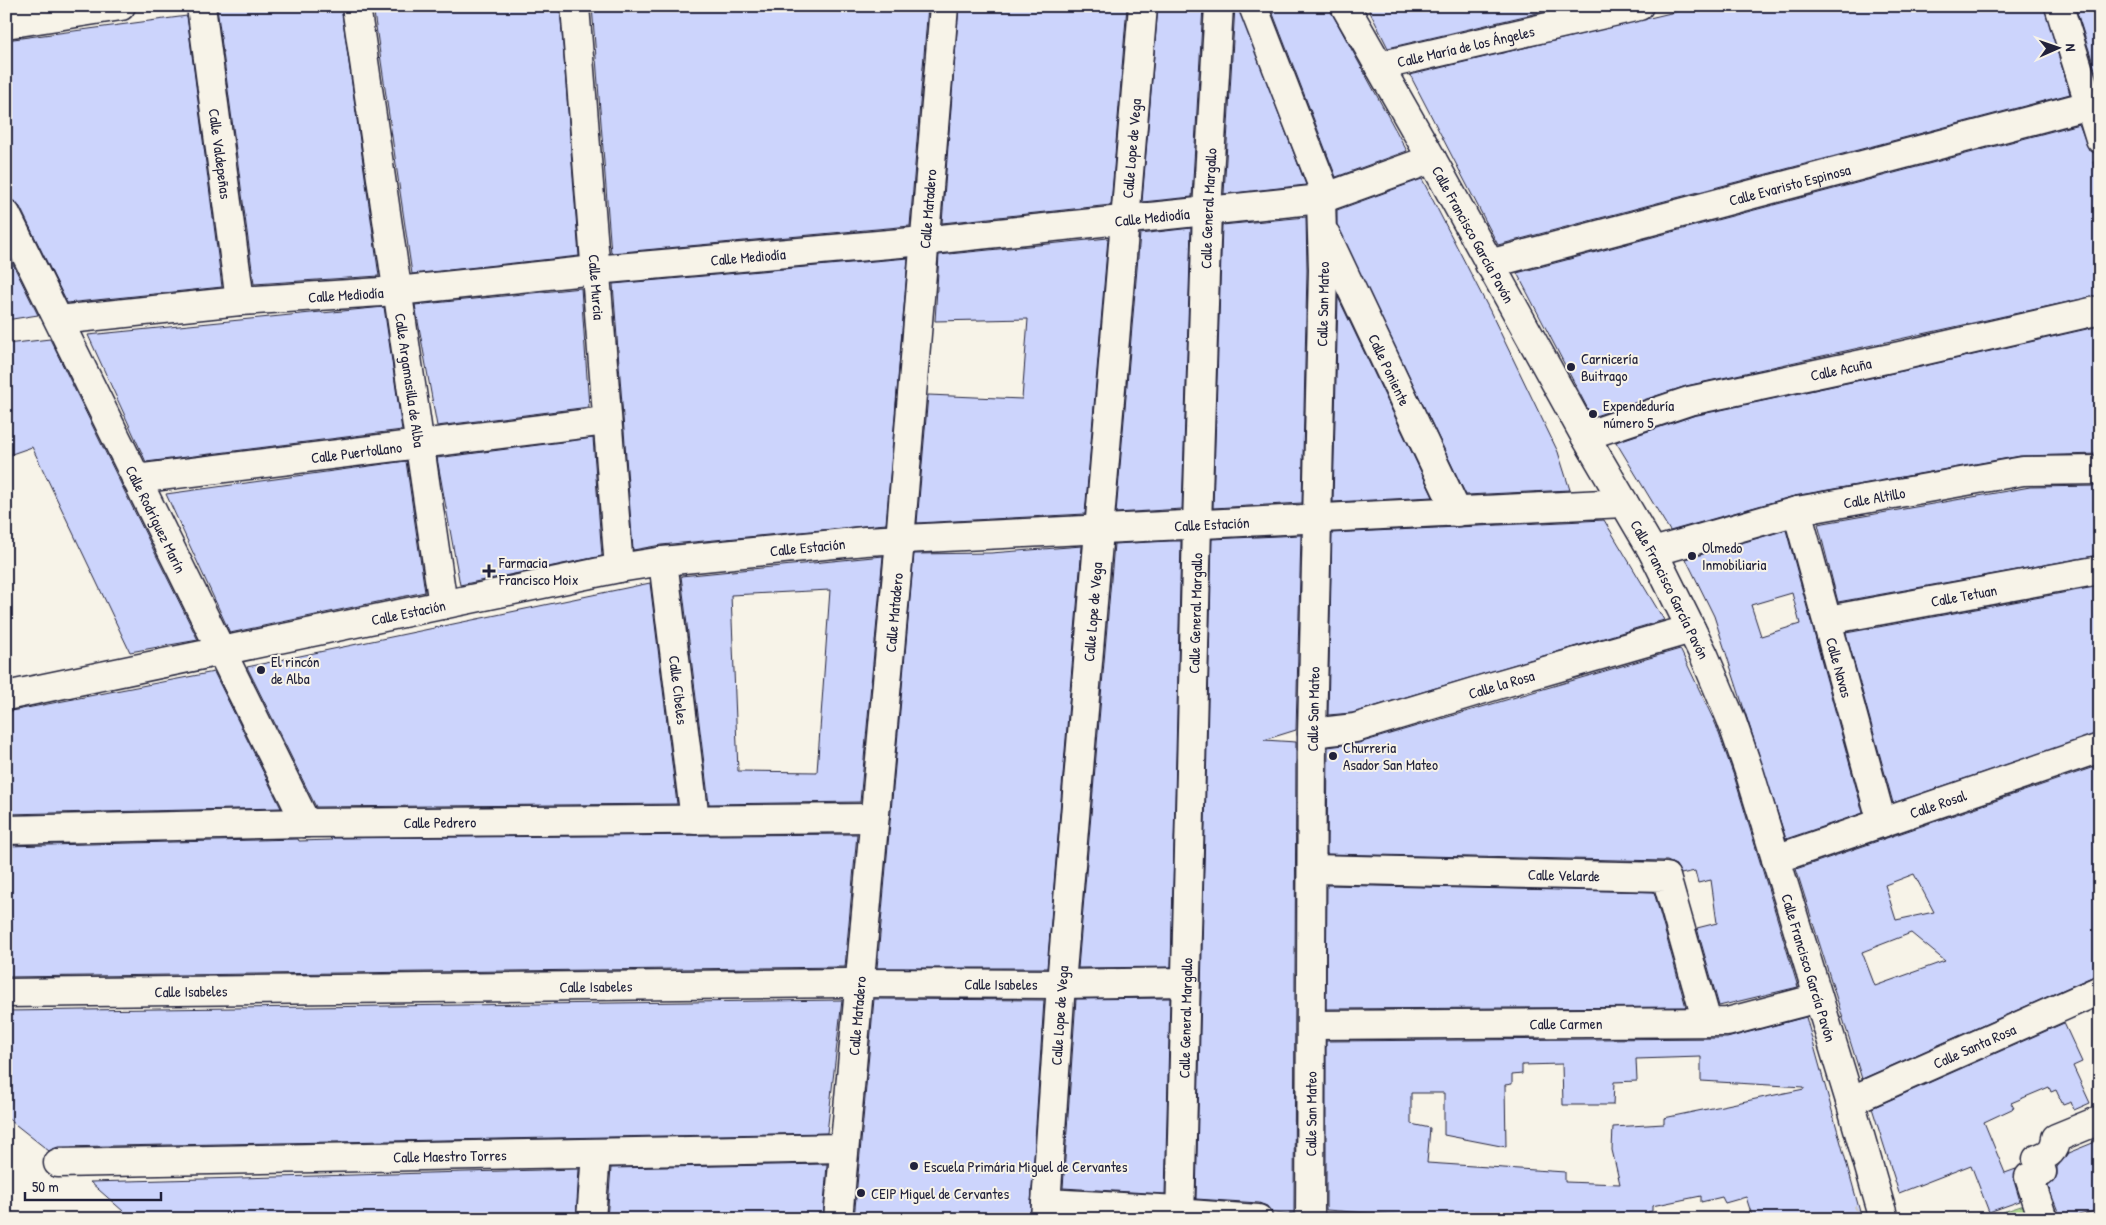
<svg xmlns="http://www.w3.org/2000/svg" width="2106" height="1225" font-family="'Patrick Hand',sans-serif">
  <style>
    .green { fill: #afd793; stroke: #687c67 }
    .building { fill: #ccd4fc; stroke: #22223b; fill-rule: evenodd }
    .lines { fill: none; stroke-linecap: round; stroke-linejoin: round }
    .minor-tunnel { stroke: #ccc9c5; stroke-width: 28; stroke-dasharray: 28 14; stroke-linecap: butt }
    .minor-casing { stroke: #22223b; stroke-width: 31 }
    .minor { stroke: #f7f3e8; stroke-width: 28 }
    .poi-dot { fill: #22223b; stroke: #f7f3e8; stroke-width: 2 }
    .labels { text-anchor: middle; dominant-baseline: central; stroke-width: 4; stroke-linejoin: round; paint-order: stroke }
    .street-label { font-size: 15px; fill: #22223b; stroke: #f7f3e8 }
    .poi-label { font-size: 15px; fill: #22223b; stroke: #f7f3e8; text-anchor: start }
  </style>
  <rect width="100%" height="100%" fill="#f7f3e8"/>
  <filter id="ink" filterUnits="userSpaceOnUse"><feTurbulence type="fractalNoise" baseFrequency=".02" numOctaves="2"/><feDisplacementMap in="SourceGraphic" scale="10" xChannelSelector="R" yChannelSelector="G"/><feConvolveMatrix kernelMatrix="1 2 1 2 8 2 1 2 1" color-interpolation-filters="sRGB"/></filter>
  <g filter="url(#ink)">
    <!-- green -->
    <path class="green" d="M2030 1203 2036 1219H1992L1991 1216Z"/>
    <!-- building -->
    <path class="building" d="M231 6H341L379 276 254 284 217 8Z
      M373 6H560L579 256 412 274Z
      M592 6H928L910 226 611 253Z
      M959 6H1127L1111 205 942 223Z
      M1158 6H1203L1192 197 1142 202Z
      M1235 6H1238L1306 185 1224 194Z
      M1270 6H1328L1407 151 1336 177Z
      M1367 6H1550V10L1388 48Z
      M1700 6H2044L2070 94 1498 245 1410 75Z
      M2075 6H2100V85Z
      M187 16 222 287 67 303 20 207 14 201 6 198V40Z
      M2079 124 2089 150 2100 154V161L2093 162 2100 184V295L1686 386 1592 417 1517 273Z
      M1422 179 1489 309 1558 452 1570 490 1466 495 1337 225V210Z
      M1306 217 1307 270 1302 503 1213 508 1222 225Z
      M1191 228 1182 509 1116 513 1140 234Z
      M1108 238 1085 514 917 523 928 395 1022 399 1028 319 935 321 939 255Z
      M6 250 38 315 6 320Z
      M908 258 886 524 661 545 633 550 613 284Z
      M581 288 589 407 437 426 415 305Z
      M1338 297 1433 497 1333 502Z
      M384 307 402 430 146 462 88 335 321 312 322 313Z
      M2100 326V454L2020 456 1794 496 1670 531 1616 442 1693 416 1903 371Z
      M50 339 123 488 198 640 130 652 32 447 6 456V344Z
      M593 438 602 556 460 585 437 458Z
      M406 461 425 592 230 633 166 494Z
      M2100 486V555L1838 602 1818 524 2030 487Z
      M1604 520 1664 620 1352 713 1328 715 1332 533Z
      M1786 530 1863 813 1786 839 1714 616 1686 559ZM1792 593 1800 624 1761 636 1751 605Z
      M1301 535 1296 730 1264 740 1296 742 1294 1213 1288 1214 1272 1213 1267 1206 1259 1203 1196 1199 1212 539Z
      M1170 541H1181L1171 967 1078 968 1114 544Z
      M1082 546 1047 968H877L914 554 991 553Z
      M883 556 860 802 709 804 681 576ZM830 590 817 772 738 771 731 595Z
      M650 583 677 804 316 807 247 667Z
      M2100 586V733L1893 803 1846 633Z
      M1680 649 1716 725 1735 779 1798 987 1719 1006 1697 928 1717 923 1711 880 1698 883 1695 871 1681 874 1676 865 1667 861 1327 854 1328 747 1359 743Z
      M214 672 281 808 6 814V712Z
      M2100 765V975L2094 976 1862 1079 1796 869ZM1914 874 1934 912 1896 920 1885 885ZM1911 933 1945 961 1875 986 1862 952Z
      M857 834 845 967 6 977V846L298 839 299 841 332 840 330 838Z
      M1327 885 1654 892 1686 1007 1326 1009Z
      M1170 998 1165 1194 1063 1188 1076 999Z
      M874 999 1044 1000 1030 1219H854Z
      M842 1000 827 1133 58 1147 49 1151 6 1117V1011Z
      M1806 1017 1862 1219H1753L1746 1197 1725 1203 1722 1197 1701 1202V1196L1652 1206V1211L1648 1212 1650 1219H1449L1326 1210V1041L1727 1038ZM1701 1057V1081L1804 1087V1089L1664 1118V1124L1613 1127 1612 1150 1620 1184 1565 1182V1172L1427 1163 1430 1128 1411 1124V1093H1444V1135L1506 1147 1505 1085 1512 1084V1075L1522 1074V1065L1562 1064 1563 1105H1613L1614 1082 1637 1081 1636 1059Z
      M2064 1023 2082 1062 2073 1066 2090 1103 2074 1110 2071 1102 2063 1105 2056 1090 2051 1092 2049 1087 2011 1103 2014 1108 1984 1122 2005 1173 2016 1169 2014 1181 2020 1201 1989 1212 1971 1165 1899 1193 1872 1108Z
      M2100 1140V1210L2061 1219 2048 1186 2054 1181 2057 1175V1167L2068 1153Z
      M827 1164 823 1219H607L611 1168Z
      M579 1169 576 1219H132L90 1182Z"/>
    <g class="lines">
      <!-- minor-tunnel -->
      <path class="minor-tunnel" d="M1860 1219 1862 1218"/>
      <!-- minor casing -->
      <g class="minor-casing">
        <g id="minor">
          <path id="s1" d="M201 6 240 301"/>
          <path id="s2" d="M356 6 443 605"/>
          <path id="s3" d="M575 6 619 568"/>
          <path d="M1253 6 1327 197"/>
          <path id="s4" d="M1345 6 1432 159 1585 436 1653 552 1704 655 1731 719 1750 774 1850 1101 1884 1219"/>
          <path d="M2059 6 2100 139"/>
          <path d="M6 24 121 6"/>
          <path id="s5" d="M1379 66 1639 6"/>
          <path id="s6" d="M6 214 306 823"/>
          <path id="s7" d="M1326 235 1457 512"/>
          <path id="s8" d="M1489 264 2089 105"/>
          <path id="s9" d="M59 320 240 301 397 291 595 270 912 242 1321 199 1432 159"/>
          <path id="s10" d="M1585 436 1689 401 1900 356 2100 310"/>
          <path id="s11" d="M136 479 606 421"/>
          <path id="s12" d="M1797 511 1882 823"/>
          <path id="s13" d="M1653 552 1797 511 2023 471 2100 470"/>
          <path id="s14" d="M663 561 695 820"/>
          <path id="s15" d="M1828 620 2100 570"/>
          <path id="s16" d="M6 696 619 568 663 561 865 541 1624 503"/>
          <path id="s17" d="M1312 733 1355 728 1497 685 1691 629"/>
          <path id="s18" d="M6 830 306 823 873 818"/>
          <path id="s19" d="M1776 859 2100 748"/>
          <path id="s20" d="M1312 869 1666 877 1707 1022"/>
          <path id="s21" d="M6 993 847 983 1061 984 1185 982"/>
          <path id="s22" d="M1312 1025 1727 1022 1818 998"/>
          <path id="s23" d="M1850 1101 2100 990"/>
          <path id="s24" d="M58 1163 843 1148"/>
          <path d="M1046 1203 1179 1210 1189 1214 1258 1219"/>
          <path d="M591 1219 596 1154"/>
          <path id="s25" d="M838 1219 900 540 944 6"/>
          <path id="s26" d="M1045 1219 1061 984 1143 6"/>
          <path id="s27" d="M1180 1219 1197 525 1207 210 1219 6"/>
          <path id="s28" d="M1310 1219 1312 733 1323 270 1321 199"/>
          <path d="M2043 1219 2029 1177 2042 1172 2037 1159C2050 1154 2054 1151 2056 1138L2100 1120"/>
        </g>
      </g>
      <!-- minor -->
      <use href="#minor" class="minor"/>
    </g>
  </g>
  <!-- markers -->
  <g class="poi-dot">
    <circle cx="1571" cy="367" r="5"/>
    <circle cx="1593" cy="414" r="5"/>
    <circle cx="1692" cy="556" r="5"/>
    <path d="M486.5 563.5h5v5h5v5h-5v5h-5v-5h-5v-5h5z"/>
    <circle cx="261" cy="670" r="5"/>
    <circle cx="1333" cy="756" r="5"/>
    <circle cx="914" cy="1166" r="5"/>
    <circle cx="861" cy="1193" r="5"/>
  </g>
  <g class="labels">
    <!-- street labels -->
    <g class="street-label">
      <text stroke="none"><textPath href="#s5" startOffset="89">Calle María de los Ángeles</textPath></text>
      <text stroke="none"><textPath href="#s26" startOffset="1074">Calle Lope de Vega</textPath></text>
      <text stroke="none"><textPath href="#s1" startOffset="149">Calle Valdepeñas</textPath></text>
      <text stroke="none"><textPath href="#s8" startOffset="311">Calle Evaristo Espinosa</textPath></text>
      <text stroke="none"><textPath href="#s27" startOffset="1011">Calle General Margallo</textPath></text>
      <text stroke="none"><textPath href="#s25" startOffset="1014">Calle Matadero</textPath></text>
      <text stroke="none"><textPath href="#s9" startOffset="1098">Calle Mediodía</textPath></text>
      <text stroke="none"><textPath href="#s4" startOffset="262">Calle Francisco García Pavón</textPath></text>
      <text stroke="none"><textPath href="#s9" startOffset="692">Calle Mediodía</textPath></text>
      <text stroke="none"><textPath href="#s3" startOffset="282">Calle Murcia</textPath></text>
      <text stroke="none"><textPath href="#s9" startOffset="288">Calle Mediodía</textPath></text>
      <text stroke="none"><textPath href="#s28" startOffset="915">Calle San Mateo</textPath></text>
      <text stroke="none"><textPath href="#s7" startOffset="149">Calle Poniente</textPath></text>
      <text stroke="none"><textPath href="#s10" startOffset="265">Calle Acuña</textPath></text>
      <text stroke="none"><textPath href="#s2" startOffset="378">Calle Argamasilla de Alba</textPath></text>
      <text stroke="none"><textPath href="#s11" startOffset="222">Calle Puertollano</textPath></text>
      <text stroke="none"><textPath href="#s13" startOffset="228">Calle Altillo</textPath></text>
      <text stroke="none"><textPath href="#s6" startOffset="340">Calle Rodríguez Marín</textPath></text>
      <text stroke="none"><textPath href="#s16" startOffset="1221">Calle Estación</textPath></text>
      <text stroke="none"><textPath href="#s16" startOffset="816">Calle Estación</textPath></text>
      <text stroke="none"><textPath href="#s4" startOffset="668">Calle Francisco García Pavón</textPath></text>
      <text stroke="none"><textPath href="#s15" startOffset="138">Calle Tetuan</textPath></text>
      <text stroke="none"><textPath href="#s16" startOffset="411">Calle Estación</textPath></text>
      <text stroke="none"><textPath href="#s26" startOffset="609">Calle Lope de Vega</textPath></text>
      <text stroke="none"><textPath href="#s27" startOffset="606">Calle General Margallo</textPath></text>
      <text stroke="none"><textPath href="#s25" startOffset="609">Calle Matadero</textPath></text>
      <text stroke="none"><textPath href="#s12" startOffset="162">Calle Navas</textPath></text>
      <text stroke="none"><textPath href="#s17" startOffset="196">Calle la Rosa</textPath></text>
      <text stroke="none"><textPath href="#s14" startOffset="130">Calle Cibeles</textPath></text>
      <text stroke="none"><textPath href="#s28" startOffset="510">Calle San Mateo</textPath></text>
      <text stroke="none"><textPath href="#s19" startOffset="171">Calle Rosal</textPath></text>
      <text stroke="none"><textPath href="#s18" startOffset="434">Calle Pedrero</textPath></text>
      <text stroke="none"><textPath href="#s20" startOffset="252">Calle Velarde</textPath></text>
      <text stroke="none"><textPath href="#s4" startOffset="1072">Calle Francisco García Pavón</textPath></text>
      <text stroke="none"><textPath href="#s21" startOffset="995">Calle Isabeles</textPath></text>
      <text stroke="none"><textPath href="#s21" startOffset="590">Calle Isabeles</textPath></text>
      <text stroke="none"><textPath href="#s21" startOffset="185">Calle Isabeles</textPath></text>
      <text stroke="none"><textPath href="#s25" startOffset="204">Calle Matadero</textPath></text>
      <text stroke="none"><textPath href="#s26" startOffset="204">Calle Lope de Vega</textPath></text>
      <text stroke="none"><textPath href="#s27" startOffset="201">Calle General Margallo</textPath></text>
      <text stroke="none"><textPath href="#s22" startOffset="254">Calle Carmen</textPath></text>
      <text stroke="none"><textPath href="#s23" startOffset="136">Calle Santa Rosa</textPath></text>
      <text stroke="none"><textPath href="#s28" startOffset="105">Calle San Mateo</textPath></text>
      <text stroke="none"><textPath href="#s24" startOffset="392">Calle Maestro Torres</textPath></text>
    </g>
    <!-- poi labels -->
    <g class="poi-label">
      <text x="1581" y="358">Carnicería<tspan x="1581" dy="17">Buitrago</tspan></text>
      <text x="1603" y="405">Expendeduría<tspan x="1603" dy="17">número 5</tspan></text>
      <text x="1702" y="547">Olmedo<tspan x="1702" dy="17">Inmobiliaria</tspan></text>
      <text x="499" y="562">Farmacia<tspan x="499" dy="17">Francisco Moix</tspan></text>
      <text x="271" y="661">El rincón<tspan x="271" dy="17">de Alba</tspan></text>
      <text x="1343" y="747">Churreria<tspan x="1343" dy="17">Asador San Mateo</tspan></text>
      <text x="924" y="1166">Escuela Primária Miguel de Cervantes</text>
      <text x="871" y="1193">CEIP Miguel de Cervantes</text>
    </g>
  </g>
  <!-- margin -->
  <rect width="2106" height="1225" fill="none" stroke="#f7f3e8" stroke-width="25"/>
  <rect x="12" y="12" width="2081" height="1200" fill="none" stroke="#22223b" stroke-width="2" filter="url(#ink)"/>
  <!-- north arrow -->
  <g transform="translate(2058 48) rotate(88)" stroke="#f7f3e8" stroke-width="4" paint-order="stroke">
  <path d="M0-4L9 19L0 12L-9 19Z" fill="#22223b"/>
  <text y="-8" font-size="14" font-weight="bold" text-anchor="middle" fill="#22223b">N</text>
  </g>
  <!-- scale -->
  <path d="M25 1192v8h136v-8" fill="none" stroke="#22223b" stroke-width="2.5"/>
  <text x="32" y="1192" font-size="15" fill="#22223b" stroke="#f7f3e8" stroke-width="4" paint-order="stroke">50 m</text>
</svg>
